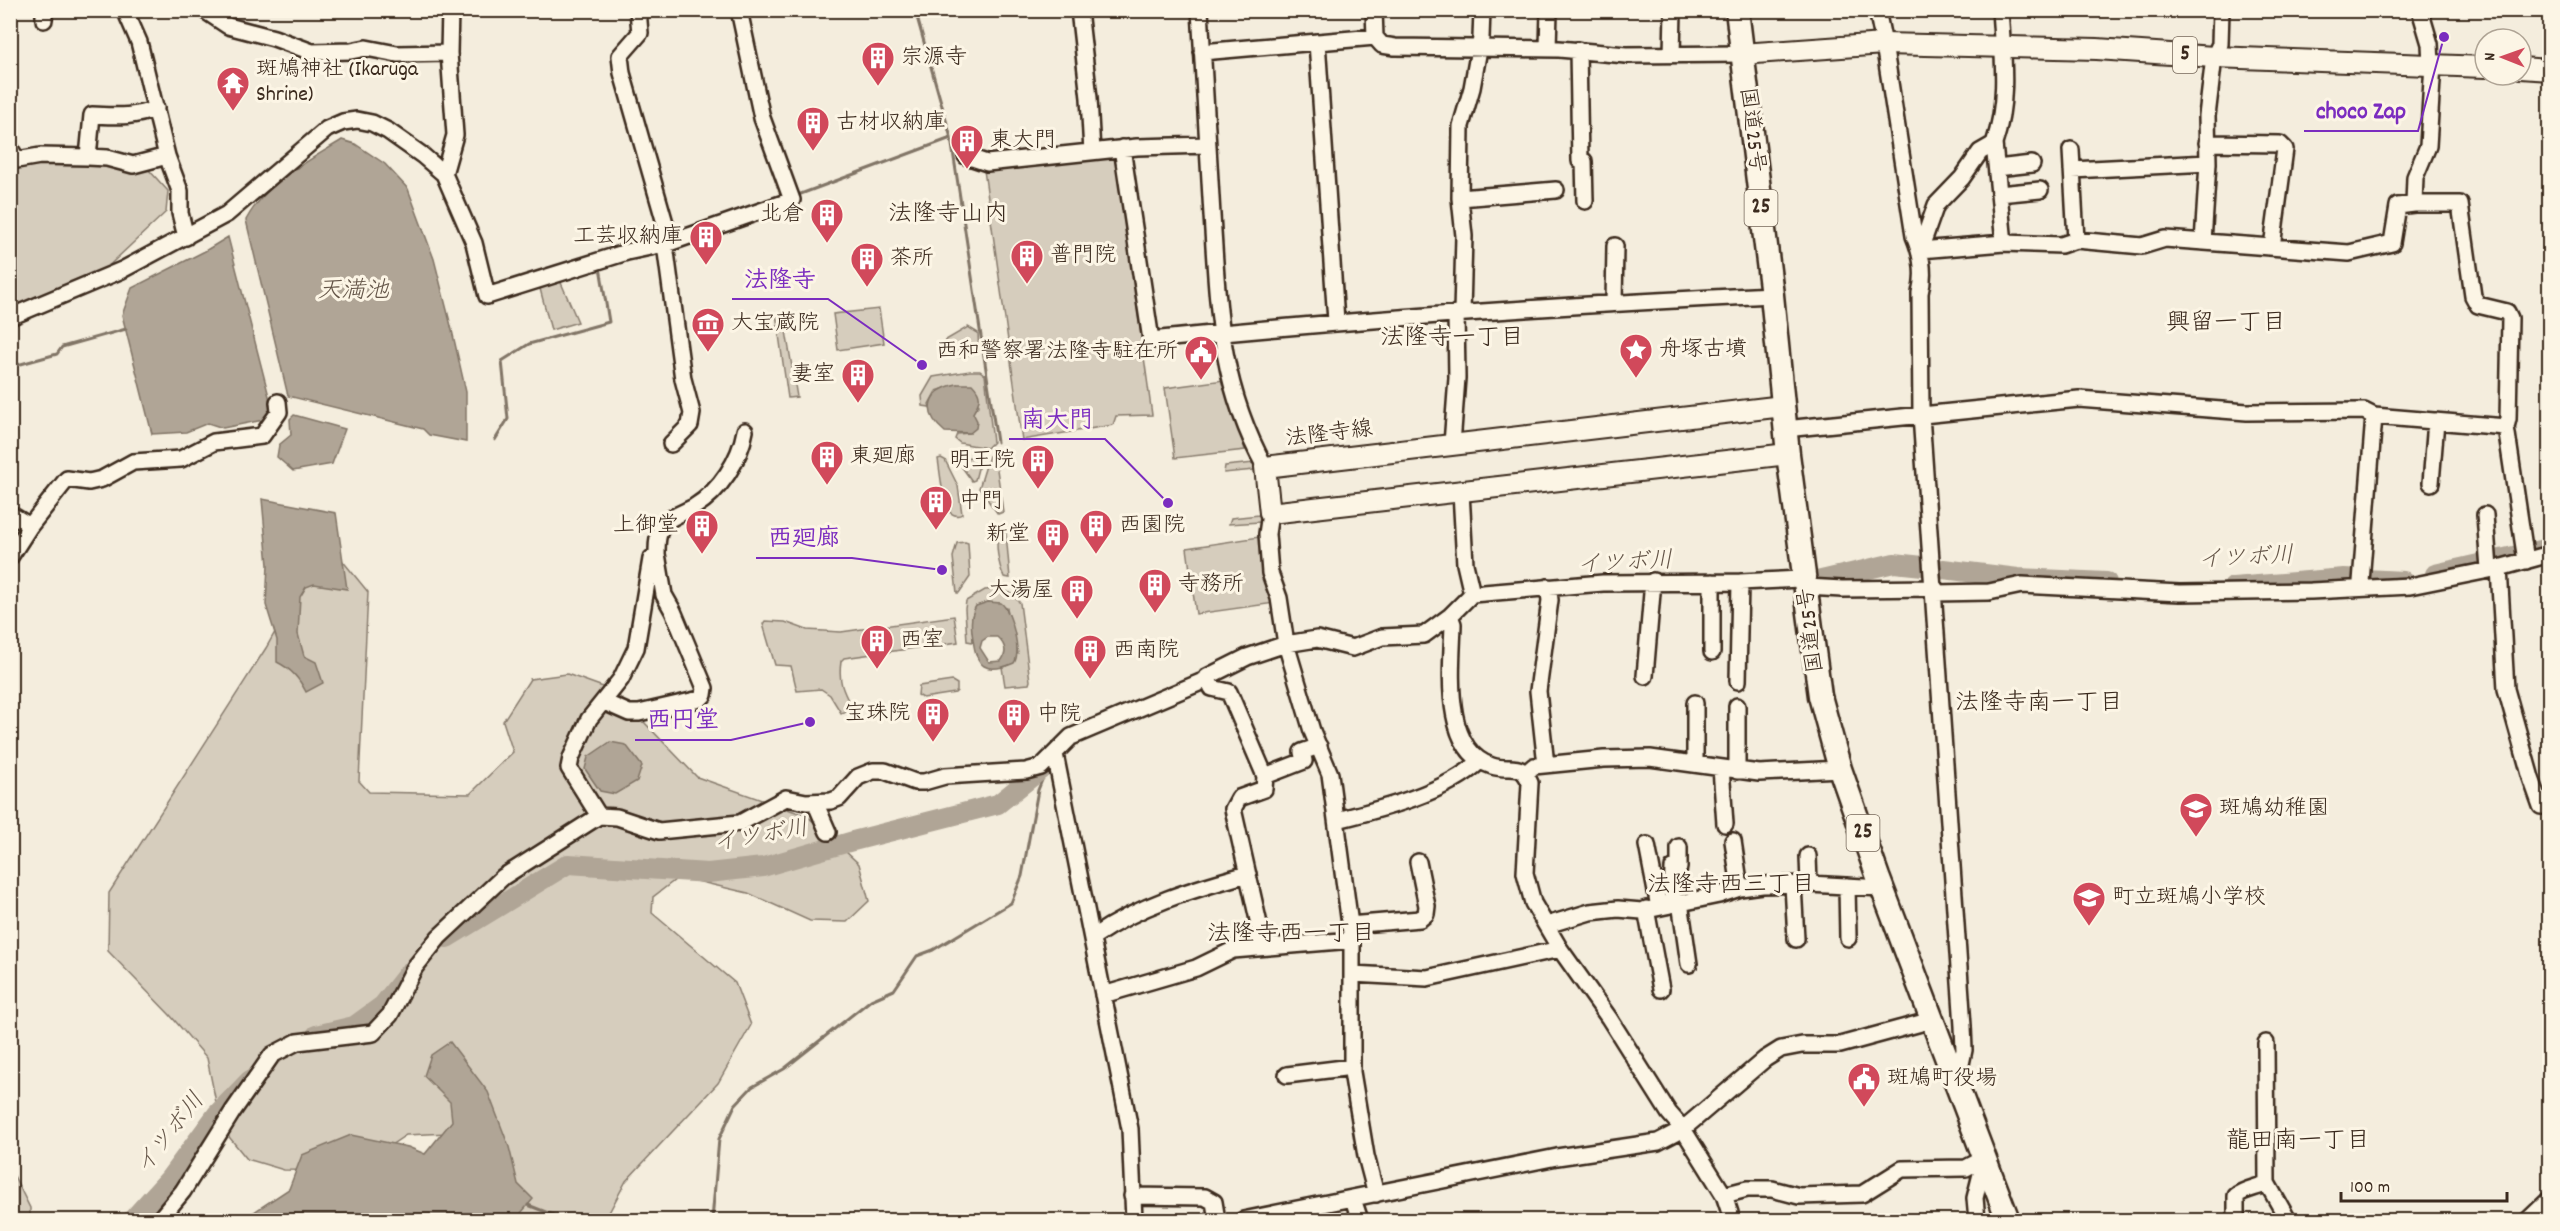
<svg xmlns="http://www.w3.org/2000/svg" width="2560" height="1231" font-family="Dekko,'Klee One',sans-serif">
  <style>
    .green { fill: #d6cdbd; stroke: #887c6e; stroke-width: 1.5 }
    .water { fill: #b0a596; stroke: #817466; stroke-width: 1.5; fill-rule: evenodd }
    .lines { fill: none; stroke-linecap: round; stroke-linejoin: round }
    .stream { stroke: #817466; stroke-width: 3 }
    .river { stroke: #b0a596; stroke-width: 20 }
    .minor-casing { stroke: #3b2a1e; stroke-width: 20 }
    .major-casing { stroke: #3b2a1e; stroke-width: 24 }
    .highway-casing { stroke: #3b2a1e; stroke-width: 27 }
    .minor { stroke: #fcf5e5; stroke-width: 15 }
    .major { stroke: #fcf5e5; stroke-width: 20 }
    .highway { stroke: #fcf5e5; stroke-width: 22 }
    .labels { text-anchor: middle; dominant-baseline: central; stroke-width: 6; stroke-linejoin: round; paint-order: stroke }
    .shield { fill: #fcf5e5; stroke: #75675a; stroke-width: 1.5 }
    .shield-label { font-size: 21px; font-weight: bold; fill: #3b2a1e }
    .poi-label { font-size: 22px; fill: #3b2a1e; stroke: #fcf5e5; text-anchor: start }
    .street-label { font-size: 22px; fill: #3b2a1e; stroke: #fcf5e5 }
    .neighbourhood-label { font-size: 24px; fill: #3b2a1e; stroke: #fcf5e5 }
    .water-label { font-size: 24px; font-style: italic; fill: #645548; stroke: #fcf5e5 }
    .leader { fill: none; stroke: #7b2cbf; stroke-width: 2 }
    .callout-dot { fill: #7b2cbf; stroke: #fcf5e5; stroke-width: 2 }
    .callout-label { font-size: 24px; text-anchor: middle; font-weight: bold; fill: #7b2cbf; stroke: #fcf5e5; stroke-width: 6; stroke-linejoin: round; paint-order: stroke }
  </style>
  <rect width="100%" height="100%" fill="#f4eddd"/>
  <filter id="ink" filterUnits="userSpaceOnUse"><feTurbulence type="fractalNoise" baseFrequency=".0167" numOctaves="2"/><feDisplacementMap in="SourceGraphic" scale="12" xChannelSelector="R" yChannelSelector="G"/><feConvolveMatrix kernelMatrix="1 2 1 2 8 2 1 2 1" color-interpolation-filters="sRGB"/></filter>
  <g filter="url(#ink)">
    <!-- green -->
    <path class="green" d="M1116 154 1152 415 1116 416 1113 425 1022 440 984 170Z
      M100 160 147 168 168 191 166 212 100 274 55 290 11 312 10 170 46 162Z
      M559 278 578 322 551 330 539 285Z
      M879 309 884 343 838 350 833 314Z
      M783 313 797 397 788 398 776 314Z
      M968 327 978 333 979 352 960 357 946 355 944 351 946 340Z
      M970 371H980L985 375 993 442 987 448 960 443 955 439 957 434 970 433 973 411 979 405 957 384 936 391 929 404 930 407 923 406 922 396 933 377Z
      M1224 380 1245 450 1175 458 1165 388Z
      M995 455 1003 512 998 514 979 488 989 456Z
      M978 456 980 461 975 480 972 481 956 459Z
      M941 458 945 460 958 486 962 514C956 518 951 513 945 509L938 459Z
      M1254 463 1256 468 1254 470 1224 473 1225 466Z
      M1259 515 1262 519 1260 522 1229 524 1231 518Z
      M1001 531 1006 533 1010 578 1004 577C999 566 993 540 1001 531Z
      M1259 537 1265 588 1275 603 1196 614 1187 548Z
      M965 542 968 543 970 577 959 593H957L953 557 957 543Z
      M337 554 368 592 359 781 369 792 470 794 513 752 503 721 530 679 567 674 614 691 697 777 807 816 859 864 869 901 847 922 810 921 748 893 679 877 653 897 652 913 735 983 751 1025 718 1083 626 1181 605 1220H504L490 1131 406 1135 352 1171 284 1170 247 1159 221 1127 207 1058 170 1015 108 951 109 893 266 648 310 570Z
      M999 589 1012 594 1020 603 1030 681 1029 684 1005 686 1002 667 1006 666 1018 653 1007 608 988 602 976 606 972 616 973 642 967 641 965 609 966 601 985 590Z
      M954 616 958 642 844 658 841 661C838 682 843 691 852 708V710L841 713 830 695 821 689 797 691 791 666 775 665 763 624 765 621 785 622 807 630 841 632Z
      M952 681 957 684V691L955 693 923 698 918 695 919 686Z
      M10 1173 14 1176 30 1208V1220H11Z"/>
    <!-- water -->
    <path class="water" d="M342 140 355 144 385 164 408 189 434 259 451 326 466 392V442L429 435 423 429 288 396 246 220C266 182 307 162 342 140Z
      M228 237 272 408 268 419 223 428 208 423 186 432 152 434 122 315 132 288 205 251Z
      M957 384H972C983 395 980 401 973 413L977 421 976 428 970 433 945 432C921 412 927 390 957 384Z
      M294 415 345 429 332 464 293 471 277 457 279 445 291 435 290 419Z
      M262 499 336 513 347 589 314 584 306 587 300 597 298 634 304 656 316 662 323 683 306 692C299 678 291 669 277 662V640L266 605 268 565Z
      M988 602 1001 603C1011 611 1022 651 1014 663 986 675 976 667 973 639 971 627 970 616 976 606ZM988 637H997C1005 644 1008 652 1001 661L989 662 980 648 982 641Z
      M610 742 626 745 642 766 637 781 615 794 600 791 585 769 588 757Z
      M450 1042 488 1092 509 1147 518 1184 533 1199 515 1220H242L289 1189 302 1155 351 1135 408 1147 425 1154 452 1121 450 1102 424 1076 431 1055Z"/>
    <g class="lines">
      <!-- stream -->
      <path class="stream" d="M951 138 997 442
        M798 195 951 138 915 10
        M10 367 57 354 62 347 126 329
        M495 440 508 419 502 361 529 344 609 322 600 267
        M528 1205 566 1220
        M712 1220 719 1139 735 1105 752 1087 784 1069 871 1000 894 990 917 956 933 950 1011 903 1022 876 1038 790 1046 770"/>
      <!-- river -->
      <path class="river" d="M1943 569 2018 578 2107 582
        M2435 574 2544 549
        M1817 581 1894 563 1923 566
        M2233 587 2344 578 2404 581
        M447 938 568 864 708 873 763 867 853 841 998 804 1049 763
        M316 1035 354 1026 383 1005 409 972
        M132 1220 169 1179 217 1114 250 1080"/>
      <!-- minor casing -->
      <g class="minor-casing">
        <path id="minor" d="M125 10 139 42 167 156 180 191V213L186 237
          M204 10 228 26 274 38 312 52 351 51 366 48 397 54 449 53
          M638 10 640 33 620 56 622 73 669 237 666 252 683 379 692 413 690 425 671 444
          M1079 10 1089 98 1092 152
          M1200 10C1204 79 1208 147 1212 215 1218 307 1219 383 1265 467
          M1374 10 1375 37 1382 45 1395 47 1559 49 1626 55 1742 54
          M1877 10 1884 44 1914 236C1922 255 1925 274 1920 293L1921 415 1963 1026 1964 1050 1957 1083
          M2000 10C2003 56 2009 100 1994 144L1980 152 1962 178 1936 205 1920 250 2004 243 2061 245 2076 240 2142 246 2165 239 2349 253 2392 243 2398 206 2414 204 2415 177 2428 146 2433 64
          M2420 10 2430 44 2431 64
          M44 20V10
          M1317 42 1336 321
          M1548 49 1549 10
          M1578 50 1580 161H1584L1585 201
          M1202 52 1375 37
          M1672 55 1673 10
          M2207 143 2280 144 2285 149 2272 247
          M1994 144 2004 243
          M10 148 17 160 40 156 88 157 92 115C115 116 135 118 156 108
          M1122 148 1151 340C1358 319 1564 305 1772 295
          M2071 150 2076 240
          M966 156 987 163 1137 147 1208 145
          M88 157 107 158 133 165 167 156
          M1997 168 2032 164
          M2072 170 2208 163
          M444 174 455 135 449 53 450 10
          M1999 194 2040 190
          M1460 198 1556 190
          M2414 204H2460L2473 296 2478 305 2507 312 2510 318 2508 419 2506 427 2526 561
          M2203 242 2208 163 2207 116 2214 57 2220 44 2221 10
          M1614 303 1615 246
          M1462 313 1464 236 1460 198 1461 126 1472 88 1481 38 1482 10
          M10 317 122 270 227 214 327 129 343 122 357 120 372 123 388 131 422 155 444 174 474 243 487 296 627 252 669 243 792 200 762 118 739 10
          M1785 429 2079 399 2247 412 2364 411 2374 416 2506 427
          M1452 444 1457 378 1456 313
          M2431 483 2436 421
          M1461 492 1465 564 1472 594
          M1270 513 1267 534 1270 573 1279 598 1286 644 1312 731 1330 774 1352 940V1072L1366 1156 1376 1194
          M10 514 30 526 10 557
          M2485 515 2489 569
          M30 526 67 479 89 482 102 479 133 462 181 459 214 442 262 436 279 412 278 402
          M2499 568 2506 689 2531 778 2541 806H2550
          M1807 587 1842 589 1935 588
          M2363 588 2361 582 2374 416
          M1935 593 1989 592 2022 585 2180 593 2311 591 2410 586 2499 568 2550 554
          M1450 616 1453 624C1452 666 1441 750 1492 766 1511 772 1521 760 1530 783L1525 873 1533 903 1560 949 1609 1018 1669 1113 1683 1129 1724 1195 1730 1213V1220
          M1712 652V582
          M1645 676 1653 581
          M1738 681 1740 582
          M604 702 629 713H639L700 699 704 695 705 688 673 611 664 595 657 554
          M1737 706V771
          M1055 754 1130 1129 1134 1220
          M1695 763V703
          M1546 765 1538 691 1550 600 1548 587
          M1721 768 1725 824
          M1526 773 1534 766 1604 759 1650 758 1759 773 1840 769
          M1265 776 1304 761 1302 752 1319 746
          M815 802 828 832
          M599 816 569 768 571 758 589 719 621 679 636 648 651 559 657 554C657 544 657 531 665 523 672 516 685 512 694 507 720 491 740 460 745 431
          M1337 820C1382 809 1446 793 1480 761
          M1733 841 1740 888
          M1647 845 1659 907
          M1808 856 1809 884
          M1793 885 1796 939
          M1847 886 1848 938
          M1680 902 1689 964
          M1672 904 1673 868H1679V847
          M1646 909 1661 989
          M1349 925 1420 919 1426 914 1427 906 1418 862
          M1547 925 1590 912 1618 909 1642 911 1719 895 1740 888 1762 885 1809 884 1882 888
          M1093 937C1140 905 1193 889 1248 874
          M1259 946V924L1233 809 1239 798 1264 789 1265 776 1229 692 1212 688 1207 677 1247 657 1286 644 1317 639 1353 648 1382 637 1424 635 1450 616 1472 594 1603 583 1740 582 1800 579
          M1352 974 1427 978 1560 949
          M1103 995 1196 968 1233 950 1352 940
          M1287 1075 1352 1067
          M2267 1183 2288 1220
          M1724 1195 1747 1189H1772L1799 1196 1862 1194 1902 1169 1966 1168 1985 1158
          M1132 1196 1205 1197 1214 1202 1217 1220
          M1353 1199 1360 1220
          M159 1220 183 1191 233 1111 272 1055 297 1042 373 1033 390 1015 415 967 439 937 503 877 599 816 617 817 659 831 740 823 786 798 806 802 831 801 839 798 858 777 873 771H885L915 782H924L945 776 1026 771 1041 767 1071 737 1208 679
          M1243 1220 1557 1157 1658 1142 1683 1129 1765 1059 1781 1049 1802 1045H1840L1932 1020
          M1977 1220 1975 1198 1985 1158
          M2236 1220V1196C2244 1189 2257 1188 2267 1183L2266 1043
          M2528 1220 2550 1199"/>
      </g>
      <!-- major casing -->
      <g class="major-casing">
        <path id="major" d="M1742 54 1884 44 2097 49 2214 57 2485 67
          M2521 68 2550 70
          M1783 406 1265 467 1270 513 1788 454"/>
      </g>
      <!-- highway casing -->
      <g class="highway-casing">
        <path id="highway" d="M1737 10 1772 295 1788 454 1820 696 1840 769 1878 877 2008 1220"/>
      </g>
      <!-- minor -->
      <use href="#minor" class="minor"/>
      <!-- major -->
      <use href="#major" class="major"/>
      <!-- highway -->
      <use href="#highway" class="highway"/>
    </g>
  </g>
  <!-- icons -->
  <defs>
    <g id="building-pin" transform="scale(1.725)"><path d="M0 17L-7.5 6A9.5 9.5 0 1 1 7.5 6Z" fill="#d1495b" stroke="#fcf5e5"/><path d="M-4-6H4V6H1V3H-1V6H-4ZM-2.5-4.3h1.7v1.8h-1.7ZM.8-4.3h1.7v1.8H.8ZM-2.5-1h1.7V.8h-1.7ZM.8-1h1.7V.8H.8Z" fill="#fff"/></g>
    <g id="temple-pin" transform="scale(1.725)"><path d="M0 17L-7.5 6A9.5 9.5 0 1 1 7.5 6Z" fill="#d1495b" stroke="#fcf5e5"/><path d="M0-6L5-2H3V0L6.5 2.5H4V6H1.5V3h-3V6H-4V2.5H-6.5L-3 0V-2H-5Z" fill="#fff"/></g>
    <g id="museum-pin" transform="scale(1.725)"><path d="M0 17L-7.5 6A9.5 9.5 0 1 1 7.5 6Z" fill="#d1495b" stroke="#fcf5e5"/><path d="M0-6L6-3V-2H-6V-3ZM-5-1h2V3h-2ZM-1-1h2V3h-2ZM3-1h2V3H3ZM-6 4H6V6H-6Z" fill="#fff"/></g>
    <g id="sight-pin" transform="scale(1.725)"><path d="M0 17L-7.5 6A9.5 9.5 0 1 1 7.5 6Z" fill="#d1495b" stroke="#fcf5e5"/><path d="M0-6L1.8-2.2L6-1.7L2.9 1.2L3.7 5.4L0 3.3L-3.7 5.4L-2.9 1.2L-6-1.7L-1.8-2.2Z" fill="#fff"/></g>
    <g id="civic-pin" transform="scale(1.725)"><path d="M0 17L-7.5 6A9.5 9.5 0 1 1 7.5 6Z" fill="#d1495b" stroke="#fcf5e5"/><path d="M-.6-6.5H3V-4.5H.6V-3L4-1V1h2V6H-6V1h2V-1L-.6-3ZM-1.2 2.5V6h2.4V2.5Z" fill="#fff"/></g>
    <g id="school-pin" transform="scale(1.725)"><path d="M0 17L-7.5 6A9.5 9.5 0 1 1 7.5 6Z" fill="#d1495b" stroke="#fcf5e5"/><path d="M0-5L7-2L0 1L-7-2ZM-4 1L0 2.5L4 1V4Q0 6-4 4Z" fill="#fff"/></g>
  </defs>
  <g fill-rule="evenodd">
    <use href="#building-pin" x="878" y="58"/>
    <use href="#temple-pin" x="233" y="83"/>
    <use href="#building-pin" x="813" y="123"/>
    <use href="#building-pin" x="967" y="141"/>
    <use href="#building-pin" x="827" y="215"/>
    <use href="#building-pin" x="706" y="237"/>
    <use href="#building-pin" x="1027" y="256"/>
    <use href="#building-pin" x="867" y="259"/>
    <use href="#museum-pin" x="708" y="324"/>
    <use href="#sight-pin" x="1636" y="350"/>
    <use href="#civic-pin" x="1201" y="352"/>
    <use href="#building-pin" x="858" y="375"/>
    <use href="#building-pin" x="827" y="457"/>
    <use href="#building-pin" x="1038" y="461"/>
    <use href="#building-pin" x="936" y="502"/>
    <use href="#building-pin" x="702" y="526"/>
    <use href="#building-pin" x="1096" y="526"/>
    <use href="#building-pin" x="1053" y="535"/>
    <use href="#building-pin" x="1155" y="585"/>
    <use href="#building-pin" x="1077" y="591"/>
    <use href="#building-pin" x="877" y="641"/>
    <use href="#building-pin" x="1090" y="651"/>
    <use href="#building-pin" x="933" y="714"/>
    <use href="#building-pin" x="1014" y="715"/>
    <use href="#school-pin" x="2196" y="809"/>
    <use href="#school-pin" x="2089" y="898"/>
    <use href="#civic-pin" x="1864" y="1079"/>
  </g>
  <g class="labels">
    <!-- shield labels -->
    <g class="shield">
      <rect x="2173" y="37" width="24" height="36" rx="4.5"/>
      <rect x="1744.5" y="190" width="33" height="36" rx="4.5"/>
      <rect x="1846.5" y="815" width="33" height="36" rx="4.5"/>
    </g>
    <g class="shield-label">
      <text x="2185" y="55">5</text>
      <text x="1761" y="208">25</text>
      <text x="1863" y="833">25</text>
    </g>
    <!-- poi labels -->
    <g class="poi-label">
      <text x="901" y="58">宗源寺</text>
      <text x="256" y="70">斑鳩神社 (Ikaruga<tspan x="256" dy="25">Shrine)</tspan></text>
      <text x="836" y="123">古材収納庫</text>
      <text x="990" y="141">東大門</text>
      <text x="804" y="215" text-anchor="end">北倉</text>
      <text x="683" y="237" text-anchor="end">工芸収納庫</text>
      <text x="1050" y="256">普門院</text>
      <text x="890" y="259">茶所</text>
      <text x="731" y="324">大宝蔵院</text>
      <text x="1659" y="350">舟塚古墳</text>
      <text x="1178" y="352" text-anchor="end">西和警察署法隆寺駐在所</text>
      <text x="835" y="375" text-anchor="end">妻室</text>
      <text x="850" y="457">東廻廊</text>
      <text x="1015" y="461" text-anchor="end">明王院</text>
      <text x="959" y="502">中門</text>
      <text x="679" y="526" text-anchor="end">上御堂</text>
      <text x="1119" y="526">西園院</text>
      <text x="1030" y="535" text-anchor="end">新堂</text>
      <text x="1178" y="585">寺務所</text>
      <text x="1054" y="591" text-anchor="end">大湯屋</text>
      <text x="900" y="641">西室</text>
      <text x="1113" y="651">西南院</text>
      <text x="910" y="714" text-anchor="end">宝珠院</text>
      <text x="1037" y="715">中院</text>
      <text x="2219" y="809">斑鳩幼稚園</text>
      <text x="2112" y="898">町立斑鳩小学校</text>
      <text x="1887" y="1079">斑鳩町役場</text>
    </g>
    <!-- street labels -->
    <g class="street-label">
      <text transform="translate(1751 130) rotate(83)">国道25号</text>
      <text transform="translate(1329 435) rotate(-7)">法隆寺線</text>
      <text transform="translate(1812 630) rotate(-97)">国道25号</text>
    </g>
    <!-- neighbourhood labels -->
    <g class="neighbourhood-label">
      <text x="948" y="215">法隆寺山内</text>
      <text x="2226" y="324">興留一丁目</text>
      <text x="1452" y="339">法隆寺一丁目</text>
      <text x="2039" y="704">法隆寺南一丁目</text>
      <text x="1731" y="886">法隆寺西三丁目</text>
      <text x="1291" y="935">法隆寺西一丁目</text>
      <text x="2298" y="1142">龍田南一丁目</text>
    </g>
    <!-- water labels -->
    <g class="water-label">
      <text x="353" y="292">天満池</text>
      <text transform="translate(2246 559) rotate(-3)">イツボ川</text>
      <text transform="translate(1625 564) rotate(-3)">イツボ川</text>
      <text transform="translate(761 837) rotate(-10)">イツボ川</text>
      <text transform="translate(171 1134) rotate(-52)">イツボ川</text>
    </g>
  </g>
  <!-- callouts -->
  <path class="leader" d="M2444 37L2418 131H2304M922 365L828 299H732M1168 503L1105 439H1009M942 570L852 558H756M810 722L731 740H635"/>
  <g class="callout-dot">
    <circle cx="2444" cy="37" r="6"/>
    <circle cx="922" cy="365" r="6"/>
    <circle cx="1168" cy="503" r="6"/>
    <circle cx="942" cy="570" r="6"/>
    <circle cx="810" cy="722" r="6"/>
  </g>
  <g class="callout-label">
    <text x="2361" y="118">choco Zap</text>
    <text x="780" y="287">法隆寺</text>
    <text x="1057" y="427">南大門</text>
    <text x="804" y="545">西廻廊</text>
    <text x="683" y="727">西円堂</text>
  </g>
  <!-- margin -->
  <rect width="2560" height="1231" fill="none" stroke="#fcf5e5" stroke-width="36"/>
  <rect x="18" y="18" width="2524" height="1195" fill="none" stroke="#3b2a1e" stroke-width="2" filter="url(#ink)"/>
  <!-- north arrow -->
  <g transform="translate(2503 57) rotate(271)"><circle r="28" fill="#fcf5e5" stroke="#afa495" stroke-width="1.5"/>
  <path d="M0-4.5L10 22L0 15L-10 22Z" fill="#d1495b"/>
  <text y="-9" font-size="16" font-weight="bold" text-anchor="middle" fill="#3b2a1e">N</text>
  </g>
  <!-- scale -->
  <path d="M2341 1192v9h166v-9" fill="none" stroke="#3b2a1e" stroke-width="3"/>
  <text x="2350" y="1192" font-size="18" fill="#3b2a1e" stroke="#fcf5e5" stroke-width="4.5" paint-order="stroke">100 m</text>
</svg>
